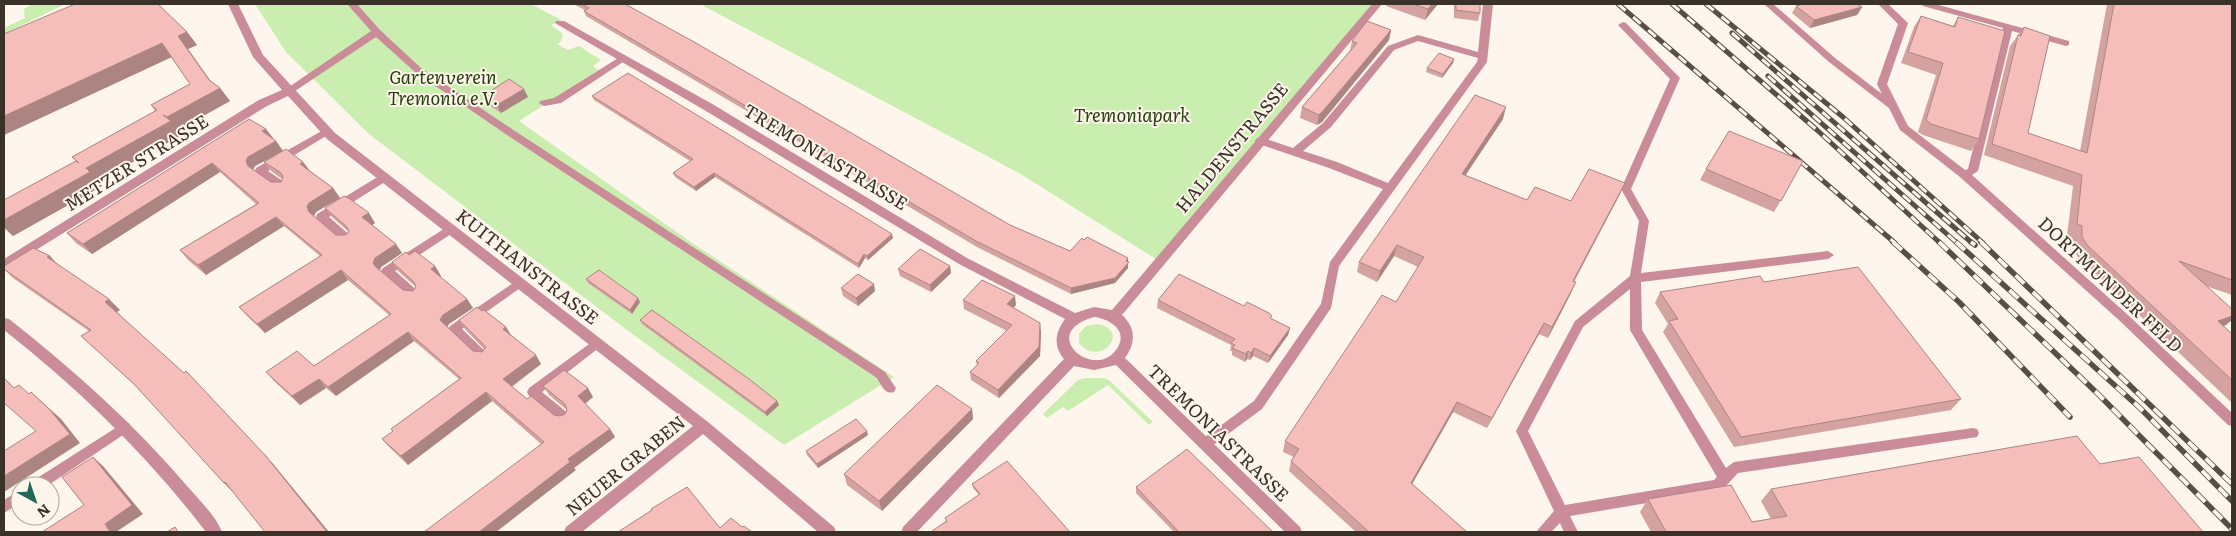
<svg xmlns="http://www.w3.org/2000/svg" width="2236" height="536" font-family="Literata,serif">
  <style>
    .green { fill: #c9eeb0 }
    .lines { fill: none; stroke-linecap: round; stroke-linejoin: round }
    .service { fill: #ca8c99; fill-rule: evenodd }
    .minor { fill: #ca8c99; fill-rule: evenodd }
    .rail-far1-casing { stroke: #574e45; stroke-width: 5 }
    .rail-casing { stroke: #574e45; stroke-width: 5.5 }
    .rail-far1 { stroke: #fef5ec; stroke-width: 3; stroke-dasharray: 10; stroke-linecap: butt }
    .rail { stroke: #fef5ec; stroke-width: 4; stroke-dasharray: 12; stroke-linecap: butt }
    .wall { fill: #d4a3a1; fill-rule: evenodd }
    .shaded-wall { fill: #ac8583 }
    .building { fill: #f6bebb; stroke: #ac8583 }
    .labels { text-anchor: middle; dominant-baseline: central; stroke-width: 4; stroke-linejoin: round; paint-order: stroke }
    .park-label { font-size: 18px; font-style: italic; fill: #243f0b; stroke: #fef5ec }
    .street-label { font-size: 18px; fill: #3a3128; stroke: #fef5ec }
  </style>
  <rect width="100%" height="100%" fill="#fef5ec"/>
  <!-- green -->
  <path class="green" d="M33 4H65L4 34V28L25 18 24 9Z
    M255 4H531L561 20 551 25 563 34 561 41 557 44 568 50 579 46 601 60 593 66 598 70 519 121 688 240 894 377 784 445 627 330 369 134 286 52Z
    M700 4H1372L1156 259 1019 173Z
    M1097 324C1133 330 1099 369 1079 343V334L1086 326Z
    M1085 378H1103L1109 380 1153 422 1149 425 1108 385 1068 411 1063 407 1047 418 1043 414 1078 380Z"/>
  <g class="lines">
    <!-- service -->
    <path class="service" d="M347 4H357L380 30 421 68 518 133 885 372 896 388 894 392C885 395 881 385 877 378L510 137 415 72 376 37 292 93H286L284 91 286 89 371 31Z
      M1483 4H1493L1487 62 1339 266 1331 308 1262 409 1209 448 1205 449 1201 448 1199 444 1201 440 1254 401 1321 304 1330 262 1383 189 1329 168 1256 143 1255 141 1256 139 1260 137 1293 148 1323 123 1388 46 1418 35 1478 52ZM1418 41 1478 58 1477 62 1388 183 1337 162 1303 151 1331 127 1394 50Z
      M1764 4H1773L1835 58 1882 94 1877 84 1898 24 1878 4H1888L1908 23 1887 84 1908 126 1965 170 1968 169 2003 28 1923 6 1922 4H1935L2069 41V45L2066 46 2012 31 1978 171 1972 175 2128 315 2232 413V426L2228 425 2120 321 1960 177 1900 130 1889 108 1829 62Z
      M1623 22 1626 23 1680 78 1631 189 1649 221 1641 273 1828 251 1834 255 1828 259 1641 282 1642 330 1726 468 1734 462 1973 428 1977 429 1979 433 1977 437 1738 473 1723 489 1718 491 1570 516 1578 532H1564L1560 523 1551 532H1536L1554 511 1516 431 1575 321 1630 276 1639 221 1621 189 1670 79 1620 27 1618 25ZM1630 289V330L1717 477 1714 480 1565 505 1528 431 1583 327Z
      M623 55 626 56V60L561 103 544 106 539 103 540 101 554 98Z
      M327 128 332 131 331 133 268 171 287 184 288 187 287 190H279L256 174 255 171 256 168Z
      M384 173 389 177 388 180 329 217 352 237 354 240 352 243H344L317 220 316 217 317 214Z
      M450 225 454 226 455 229 454 232 395 271 419 292 421 295 419 298H411L383 274 381 271 383 268Z
      M519 279 523 280 525 283 523 286 462 329 490 356 488 359H480L448 329 450 326Z
      M596 339 600 341 602 344 600 347 542 392 569 414 571 418 569 422 565 423 561 422 529 396 527 392 529 388Z
      M125 422 129 423 131 427 129 431 47 486H30L31 482Z
      M20 490V503L4 513V500Z"/>
    <!-- minor -->
    <path class="minor" d="M228 4H238L263 55 335 133 708 422 834 527 836 532H818L703 434 582 532H564L566 527 693 426 327 139 288 96 267 106 4 270V259L259 100 282 90 253 57Z
      M1372 4H1382L1122 315C1136 328 1136 343 1125 358L1300 527 1302 532H1285L1116 365 1094 370 1074 366 917 532H901L903 527 1064 359C1053 345 1055 333 1065 319L959 264 706 111 555 23 556 21H564L714 105 967 258 1075 313 1094 307 1112 310ZM1094 317C1110 319 1130 331 1116 350 1093 381 1037 333 1094 317Z
      M4 318 9 319C74 370 134 424 188 487 199 500 216 516 222 532H206C148 456 80 390 4 330Z"/>
    <!-- rail-far1 casing -->
    <g class="rail-far1-casing">
      <path id="rail-far1" d="M1618 4 1895 243
        M1672 4 1817 130 1940 243
        M1706 4 1843 117 1983 243
        M1732 33 1972 243
        M1768 76 1957 243"/>
    </g>
    <!-- rail casing -->
    <g class="rail-casing">
      <path id="rail" d="M1893 242 1959 302 2070 417
        M1939 242 2097 393 2232 529
        M1956 242 2141 409 2232 501
        M1971 242 1975 245
        M1981 242 2232 484"/>
    </g>
    <!-- rail-far1 -->
    <use href="#rail-far1" class="rail-far1"/>
    <!-- rail -->
    <use href="#rail" class="rail"/>
  </g>
  <!-- wall -->
  <path class="wall" d="M573 4H625L1010 225 1070 251 1128 258V268L1115 283 1071 294 977 247 586 16 584 11 585 10Z
    M1387 4H1438L1425 20 1386 6Z
    M1454 4H1480V13L1478 21 1454 18Z
    M2107 4H2232V295L2206 286 2226 325 2223 326 2232 334V403L2078 257 2072 248V237L2067 236 2073 186 1984 155 2010 46 2024 27 2028 133 2080 151Z
    M1796 6 1862 7 1857 15 1810 28 1792 13Z
    M1921 16 1953 26 1958 17 1979 139 1971 151 1923 135 1918 132 1936 75 1901 63 1914 27Z
    M1391 30 1389 40 1322 122 1317 125 1300 118 1302 107 1350 51 1352 41Z
    M187 32 197 45 188 49 210 80 220 88 230 101 178 130 182 135 98 181 102 186 13 236 4 228V200L76 161 72 157 155 111 151 105 190 84 171 57 4 135Z
    M1454 59 1453 63 1442 78 1426 72 1427 68Z
    M483 96 528 97 501 113 487 104Z
    M592 96 893 238 868 260 865 258 859 268 715 177 696 191 675 177 673 173 690 161 594 100Z
    M249 119 273 138 272 139 276 141 283 151 303 162 309 170 333 188 340 198 316 212 314 216 336 235H345L349 232 332 217 325 208 375 223 372 225 402 253 381 267 380 270 403 290 413 291 416 287 398 271 392 262 409 255 435 266 441 276 440 277 467 299 473 308 449 324 447 327 473 351 482 352 484 349 465 329 459 320 482 311 506 327 511 335 541 364 512 387 527 399 554 415 560 416 565 414 567 410 549 395 543 386 593 397 585 404 610 429 615 437 574 468 576 470 541 444 492 401 408 465 390 448 382 439 393 432 391 429 459 379 414 341 336 396 326 388 300 405 274 381 266 372 314 366 389 315 348 280 265 333 247 316 239 307 320 256 284 226 206 275 188 260 180 250 256 204 220 172 92 254 76 243 67 233ZM279 153 264 162 271 171 282 179 281 182H271L253 170 255 166Z
    M1503 119 1465 175 1527 200 1571 201 1620 194 1574 282 1571 293 1548 338 1539 334 1487 428 1453 412 1412 484 1467 532H1356L1289 471 1291 461 1294 457 1283 452 1285 441 1396 302 1418 267 1394 256 1377 282 1357 272 1359 262Z
    M1803 161 1774 212 1700 180 1706 169Z
    M59 265 120 310 117 312 274 465 234 492 224 483 137 387 81 336 89 331 13 278 4 269V266Z
    M950 266 951 273 931 292 900 276 898 269Z
    M586 279 640 302 632 314 588 283Z
    M1764 282 1961 399 1951 410 1734 447 1663 332 1668 324 1655 303 1660 292Z
    M841 288 875 291 858 306 843 296Z
    M963 300 1016 305 1013 308 1041 332 1040 356 999 398 971 380 970 372 977 365 976 361 1007 331 964 309Z
    M1158 300 1272 319 1290 328 1288 335 1268 363 1253 356 1250 360 1247 359 1245 362 1232 355V351H1230L1231 345 1157 308Z
    M640 320 779 405 767 416 642 324Z
    M972 409 973 419 882 511 847 485 844 474Z
    M868 435 818 468 807 455 806 451Z
    M2100 464 2203 532H1651L1640 512 1648 499 1752 522 1771 519 1761 501 1771 489Z
    M972 484 1070 532H932V531L946 521 945 518 979 495 973 488Z
    M1136 487 1273 532H1174L1136 493Z"/>
  <!-- shaded-wall -->
  <path class="shaded-wall" d="M1432 4H1438L1425 20 1428 9Z
    M1862 7 1857 15 1810 28 1814 20Z
    M1391 30 1389 40 1322 122 1317 125 1319 115Z
    M187 32 197 45 188 49 217 90 220 88 230 101 178 130 182 135 98 181 102 186 13 236 4 227V220L167 117 217 90 178 36Z
    M162 43 172 57 4 135V116Z
    M1454 59 1453 63 1442 78 1443 74Z
    M524 89 528 97 501 113 497 105Z
    M1506 107 1503 119 1459 185 1462 174Z
    M266 129 273 138 269 141 262 131Z
    M276 141 283 151 255 166 253 170 248 166 246 161 248 157Z
    M303 162 310 171 300 164Z
    M212 163 220 172 92 254 83 244Z
    M714 173 715 177 696 191 694 187Z
    M1625 183 1620 194 1568 292 1573 281Z
    M333 188 340 198 316 212 314 216 309 212 307 207 309 203Z
    M369 213 375 223 369 227 362 217Z
    M276 217 284 226 206 275 198 265Z
    M892 234 893 238 868 260 867 256Z
    M396 244 402 253 381 267 379 272 373 263 375 258Z
    M1397 245 1394 256 1377 282 1380 271Z
    M864 254 865 258 859 268 858 264Z
    M50 256 60 267 47 257Z
    M1128 258V268L1115 283 1071 294V288L1126 261Z
    M435 266 441 276 437 279 431 269Z
    M950 266 951 273 931 292 930 285Z
    M341 270 348 280 265 333 257 324Z
    M1576 282 1571 293 1548 338 1552 327Z
    M874 284 875 291 858 306 856 298Z
    M1015 296 1016 305 1008 313 1007 304Z
    M638 298 640 302 632 314 630 310Z
    M109 299 120 310 116 312 105 302Z
    M467 299 473 308 449 324 446 329 440 320 443 315Z
    M2232 316V320L2226 325 2206 332 2218 321Z
    M1040 323 1041 332 1040 356 999 398 998 390Z
    M1544 323 1539 334 1487 428 1492 418Z
    M506 327 511 336 503 329Z
    M1290 328 1288 335 1268 363 1270 356Z
    M408 332 414 341 336 396 328 387Z
    M1254 348 1253 356 1250 360 1251 353Z
    M1248 351 1247 359 1245 362 1246 354Z
    M536 355 541 364 509 388 503 379Z
    M186 371 274 465 329 532H327Z
    M319 379 326 388 300 405 292 396Z
    M588 388 593 397 583 405 578 396Z
    M31 392 61 419 80 443 4 492V476L70 434Z
    M486 392 492 401 408 465 401 456Z
    M777 401 779 405 767 416 765 412Z
    M1457 402 1453 412 1407 493 1411 483Z
    M972 409 973 419 882 511 879 501Z
    M610 429 615 437 574 468 576 470 496 532H479L568 459Z
    M867 431 868 435 818 468 817 464Z
    M93 457 103 466 143 514 116 532H110L105 524Z
    M225 482 234 493 224 483Z"/>
  <!-- building -->
  <path class="building" d="M75 4H158L187 32 178 36 209 80 220 88 167 117 163 115 171 121 86 168 90 172 4 220V200L76 161 79 163 72 157 157 110 151 105 190 84 162 43 4 116V34Z
    M582 4H625L696 43 1010 225 1070 251 1082 238 1084 240 1087 237 1128 258 1126 261 1129 262 1115 278 1071 288 976 241 584 11 589 8Z
    M1413 4H1432L1428 9Z
    M1456 4H1480V13L1456 10Z
    M1803 4H1857L1862 7 1814 20 1796 6Z
    M2114 4H2232V280L2179 261 2232 309V316L2218 321 2232 334V380L2088 246 2082 237V226L2077 224 2082 175 1992 144 2018 35 2021 36 2024 27 2050 36 2028 133 2087 153Z
    M1921 16 1955 27 1958 17 2005 31 1979 139 1931 124 1926 120 1943 63 1908 52Z
    M1367 21 1391 30 1323 111 1319 115 1302 107 1357 43 1352 41Z
    M1439 53 1454 59 1443 74 1427 68Z
    M628 73 892 234 867 256 864 254 858 264 714 173 694 187 673 173 693 159 592 96Z
    M509 79 524 89 497 105 483 96Z
    M1475 95 1506 107 1462 174 1527 200 1535 187 1571 201 1589 169 1625 183 1573 281 1576 282 1552 327 1544 323 1492 418 1457 402 1411 483 1467 532H1369L1291 461 1299 449 1285 441 1382 295 1396 302 1424 257 1397 245 1380 271 1359 262Z
    M249 119 266 129 262 131 276 141 248 157 246 161 248 166 271 182H281L283 177 281 173 264 162 286 149 303 162 300 164 333 188 309 203 307 207 309 212 336 235H345L349 232 347 227 325 208 344 196 350 199 369 213 362 217 396 244 375 258 373 263 375 266 403 290 413 291 416 287 414 282 392 262 406 252 409 255 415 251 435 266 431 269 467 299 443 315 440 320 473 351 482 352 486 347 459 320 477 307 482 311 484 310 506 327 503 329 536 355 503 379 527 399 531 396 554 415 560 416 565 414 567 410 565 404 543 386 564 370 588 388 578 396 610 429 568 459 570 462 479 532H424L544 442 486 392 401 456 382 439 393 431 391 429 461 378 408 332 328 387 319 379 292 396 266 372 297 351 314 366 391 314 341 270 257 324 239 307 322 255 276 217 198 265 180 250 259 203 212 163 83 244 67 233Z
    M1729 131 1803 161 1781 201 1706 169Z
    M33 248 50 256 47 257 109 299 105 302 184 373 186 371 265 455 327 532H265L225 482 224 483 134 384 81 336 91 330 4 269V266Z
    M920 249 950 266 930 285 898 269Z
    M1858 267 1961 399 1741 437 1669 321 1678 319 1660 292 1760 276 1764 282Z
    M599 270 638 298 630 310 586 279Z
    M858 274 874 284 856 298 841 288Z
    M1179 274 1244 306 1247 302 1269 313 1272 316 1270 318 1290 328 1270 356 1254 348 1251 353 1248 351 1246 354 1232 348 1235 345 1231 343 1235 339 1158 300Z
    M982 280 1015 296 1007 304 1040 323 1039 347 998 390 970 372 979 363 976 361 1012 325 963 300Z
    M652 310 749 379 777 401 765 412 640 320Z
    M4 378 14 388 19 385 29 394 31 392 50 410 70 434 4 476V451L36 431 4 403Z
    M937 385 972 409 879 501 844 474Z
    M856 419 867 431 817 464 806 451Z
    M2077 436 2100 464 2139 457 2203 532H1666L1648 499 1731 485 1752 522 1787 516 1771 489Z
    M1187 449 1273 532H1179L1136 487Z
    M93 457 132 505 105 524 110 532H42L84 505 62 477Z
    M1007 461 1070 532H933L932 531 947 521 945 518 980 494 972 484Z
    M687 487 720 528 731 518 742 527 744 526 752 532H618L652 510 651 509Z
    M175 527 178 532H167Z"/>
  <g class="labels">
    <!-- park labels -->
    <g class="park-label">
      <text x="443" y="76">Gartenverein<tspan x="443" dy="21">Tremonia e.V.</tspan></text>
      <text x="1132" y="114">Tremoniapark</text>
    </g>
    <!-- street labels -->
    <g class="street-label">
      <text transform="translate(1231 147) rotate(-50)">HALDENSTRASSE</text>
      <text transform="translate(826 156) rotate(31)">TREMONIASTRASSE</text>
      <text transform="translate(136 162) rotate(-32)">METZER STRASSE</text>
      <text transform="translate(528 266) rotate(38)">KUITHANSTRASSE</text>
      <text transform="translate(2111 284) rotate(43)">DORTMUNDER FELD</text>
      <text transform="translate(1219 432) rotate(44)">TREMONIASTRASSE</text>
      <text transform="translate(625 465) rotate(-39)">NEUER GRABEN</text>
    </g>
  </g>
  <!-- border -->
  <rect width="2236" height="536" fill="none" stroke="#3a3128" stroke-width="10"/>
  <!-- north arrow -->
  <g transform="translate(35 501) rotate(140)"><circle r="24" fill="#fef5ec" stroke="#b0a79e"/>
  <path d="M0-4L9 19L0 12L-9 19Z" fill="#226658"/>
  <text y="-8" font-size="14" font-weight="bold" text-anchor="middle" fill="#3a3128">N</text>
  </g>
</svg>
